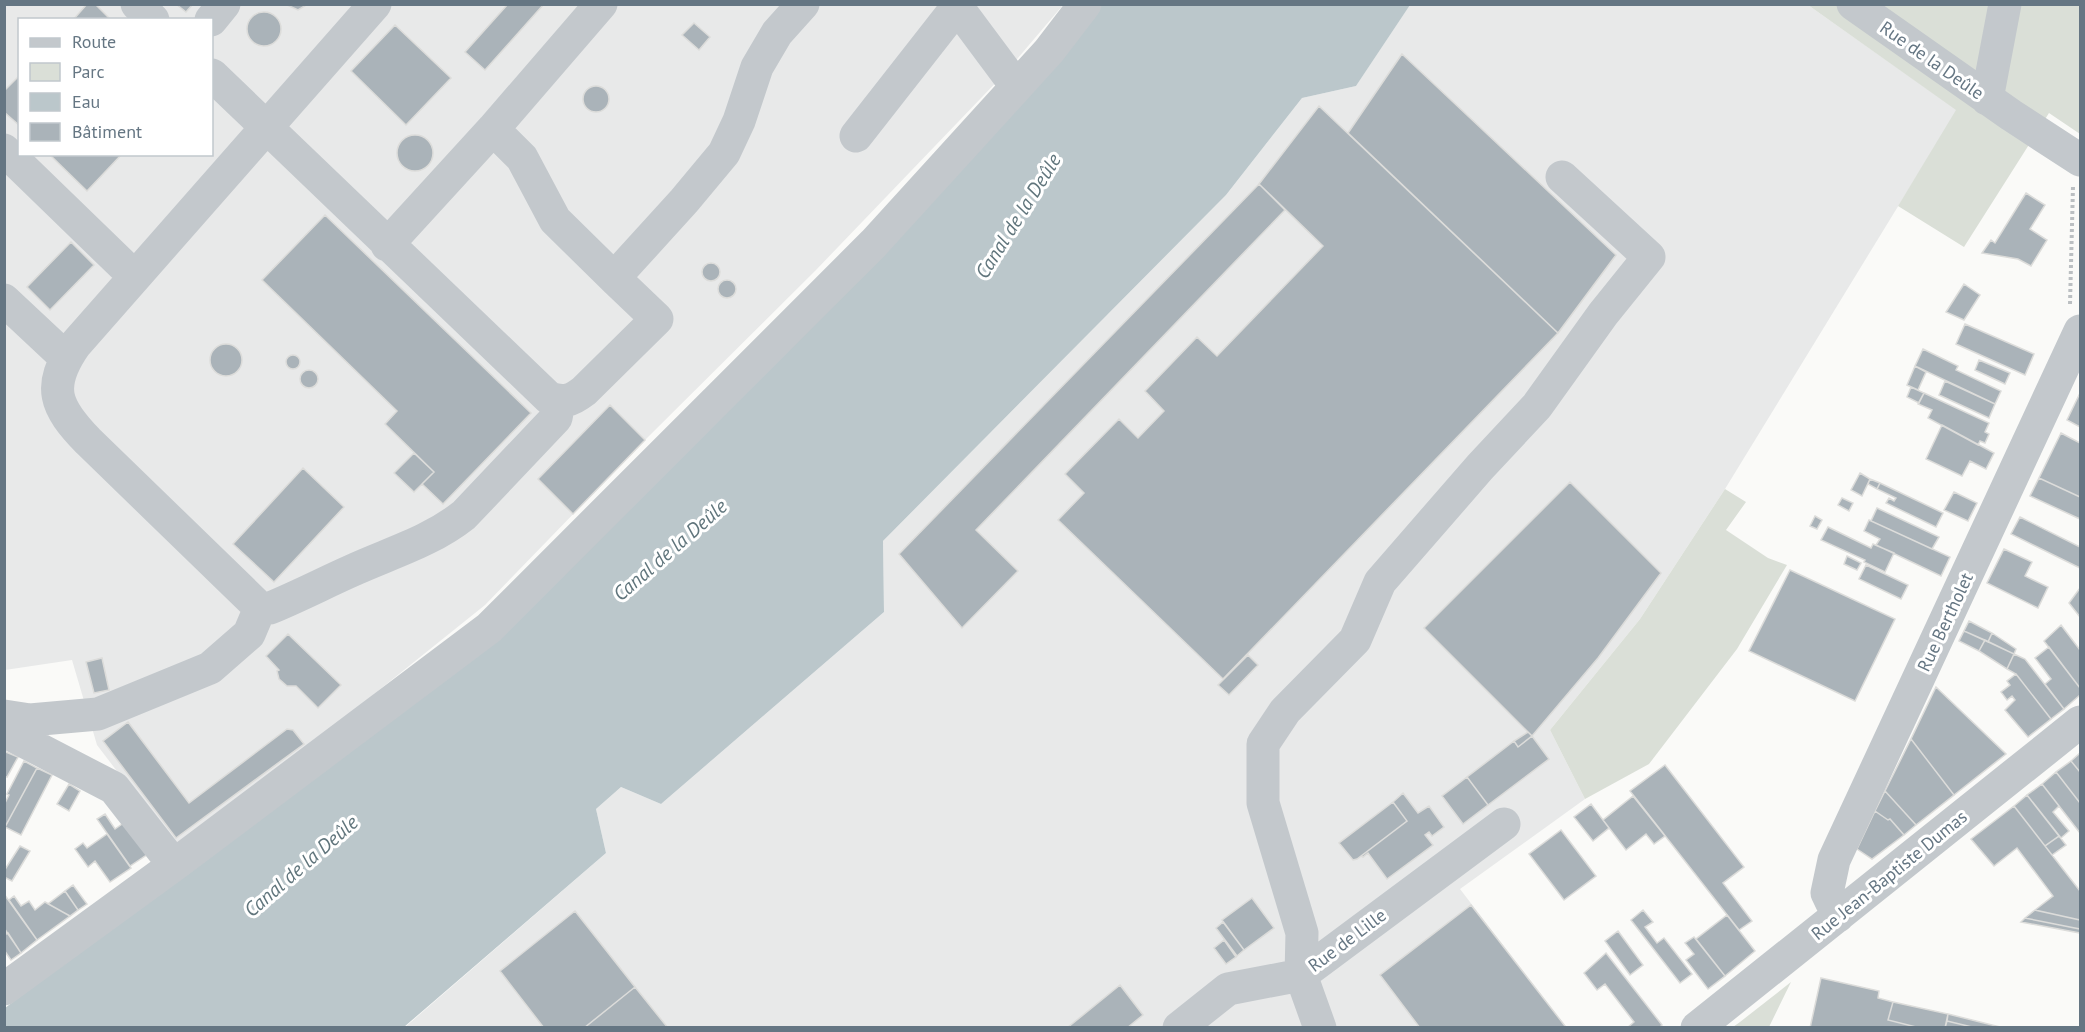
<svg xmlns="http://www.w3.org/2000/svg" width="2085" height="1032" font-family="'PT Sans',sans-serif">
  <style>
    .built { fill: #e8e9e9; fill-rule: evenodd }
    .green { fill: #dadfd7 }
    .water { fill: #bbc7cb }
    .building { fill: #aab3b9; stroke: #dcdcda; stroke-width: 1.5 }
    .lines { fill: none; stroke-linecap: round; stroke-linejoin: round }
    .path { stroke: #bbbfc2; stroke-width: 4; stroke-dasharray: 3 3; stroke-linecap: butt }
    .minor { stroke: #c3c8cc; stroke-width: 33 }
    .labels { text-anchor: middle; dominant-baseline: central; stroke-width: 6; stroke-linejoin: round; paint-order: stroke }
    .street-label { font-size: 18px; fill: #657683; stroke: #fff }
    .water-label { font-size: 20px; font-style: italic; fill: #60757c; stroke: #fff }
  </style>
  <rect width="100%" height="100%" fill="#fafaf8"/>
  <!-- built -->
  <path class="built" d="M5 5H1063L1006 72 816 270 645 440 485 605 333 727 174 846 97 745 72 660 5 670ZM20 20H212V154H20Z
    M1410 5H1808L1957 110 1725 489 1640 619 1550 730 1585 799 1460 889 1566 1027 404 1028 606 853 596 809 621 787 661 804 884 612 883 541 1226 195 1302 98 1356 86Z"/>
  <!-- green -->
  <path class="green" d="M1808 5H2080V134L2049 113 1964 247 1898 206 1956 110Z
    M1725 489 1746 502 1726 530 1768 558 1787 565 1737 649 1649 764 1585 799 1550 730 1640 619Z
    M1791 982 1769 1027H1733L1740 1022Z"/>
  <!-- water -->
  <path class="water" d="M1100 5H1410L1356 86 1302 98 1226 195 883 541 884 612 661 804 621 787 596 809 606 853 404 1027 5 1028V1008L501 634Z"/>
  <!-- building -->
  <path class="building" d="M87 4H95L111 20H73Z
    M176 4H193L186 12Z
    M285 4H308L298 10Z
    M508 4H544L485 70 465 52Z
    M247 29a17 17 0 1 1 34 0a17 17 0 1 1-34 0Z
    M694 23 710 37 699 50 682 35Z
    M395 25 451 78 406 125 351 71Z
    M1402 54 1616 255 1558 333 1348 133Z
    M20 75V126L4 112V91Z
    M583 99a13 13 0 1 1 26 0a13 13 0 1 1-26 0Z
    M1319 106 1558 333 1223 679 1058 520 1084 493 1065 474 1119 419 1138 438 1164 411 1145 391 1197 337 1217 356 1323 246 1259 184Z
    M397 153a18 18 0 1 1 36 0a18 18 0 1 1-36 0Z
    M49 154H122L87 191Z
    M1259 184 1285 210 976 530 1018 571 962 628 899 554Z
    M2026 193 2045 205 2030 229 2047 240 2031 266 2018 259 1982 253 1991 240 1995 243Z
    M325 215 531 413 443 504 422 484 434 472 385 424 397 411 262 280Z
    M71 242 94 265 50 310 27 287Z
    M702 272a9 9 0 1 1 18 0a9 9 0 1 1-18 0Z
    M718 289a9 9 0 1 1 18 0a9 9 0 1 1-18 0Z
    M1964 284 1980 295 1964 320 1946 312Z
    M1965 324 2034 354 2025 375 1956 344Z
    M210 360a16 16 0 1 1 32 0a16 16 0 1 1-32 0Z
    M1923 349 1958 366 1956 370 2001 391 1995 404 1915 366Z
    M286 362a7 7 0 1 1 14 0a7 7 0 1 1-14 0Z
    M1979 360 2010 373 2005 384 1975 370Z
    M1915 366 1926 372 1918 390 1907 385Z
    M300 379a9 9 0 1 1 18 0a9 9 0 1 1-18 0Z
    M1945 381 1995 404 1989 418 1939 395Z
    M1911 387 1924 393 1919 403 1907 397Z
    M1924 393 1989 423 1985 432 1989 434 1985 443 1980 441 1978 445 1928 418 1932 410 1918 404Z
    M2080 393V427L2067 420Z
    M610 405 645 440 573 514 538 479Z
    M1942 425 1994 453 1986 469 1970 461 1962 476 1926 459Z
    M2061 433 2080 443V497L2039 478Z
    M414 453 434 472 414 492 394 473Z
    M303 468 344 507 274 582 233 544Z
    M1860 473 1870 479 1862 496 1851 490Z
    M2039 478 2080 497V519L2030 496Z
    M1870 479 1880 483 1877 489 1868 484Z
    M1570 482 1661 573 1598 658 1532 736 1424 628Z
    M1880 483 1943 513 1936 527 1886 503 1889 498 1894 501 1896 498 1877 489Z
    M1954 492 1977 503 1968 521 1944 510Z
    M1842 498 1853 503 1849 511 1838 505Z
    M1877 508 1939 537 1932 549 1871 521Z
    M1815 516 1822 520 1817 529 1810 526Z
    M2020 517 2080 547V568L2011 534Z
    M1869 520 1950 557 1941 576 1876 545 1880 539 1864 531Z
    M1828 527 1871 548 1873 544 1894 553 1885 572 1864 562 1865 560 1821 540Z
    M2004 549 2032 562 2025 576 2048 587 2038 608 1987 583Z
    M1847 556 1861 563 1857 570 1844 564Z
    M1866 565 1908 585 1901 599 1859 579Z
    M1790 570 1895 619 1855 701 1749 651Z
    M2080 588V617L2069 603Z
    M1969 621 1992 633 1988 642 1964 631Z
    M2061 625 2080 650V688L2044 641Z
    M1964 631 1985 640 1979 651 1959 641Z
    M1992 633 2016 649 2014 654 1988 642Z
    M288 634 341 685 318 708 296 686H287L279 679 277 671 279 670 266 656Z
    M1985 640 2014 654 2007 669 1979 651Z
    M2049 647 2080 688V695L2064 709 2045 684 2051 679 2035 658Z
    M2014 654 2025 659 2064 709 2051 719 2016 674 2007 669Z
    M1248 655 1258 665 1229 695 1218 685Z
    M102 658 109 690 94 693 86 662Z
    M2016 674 2051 719 2028 737 2005 710 2015 700 2012 696 2007 700 2001 692 2010 685 2007 681Z
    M1936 687 2006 754 1954 795 1911 739Z
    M128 722 189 803 287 729 293 730 304 744 176 838 103 741Z
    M1528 732 1532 736 1518 747 1514 741Z
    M1532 736 1549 759 1488 805 1467 777 1514 741 1518 747Z
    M1911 739 1954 795 1916 825 1885 791Z
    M6 752 18 757 7 777 4 776V755Z
    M2080 753V772L2071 761Z
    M24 761 37 768 5 827 4 805 9 795 7 794Z
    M2071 761 2080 772V803L2056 772Z
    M1665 765 1744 867 1723 883 1752 921 1739 930 1630 791Z
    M37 768 52 775 21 835 5 827Z
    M2056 772 2080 803V833L2042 784Z
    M1467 777 1488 805 1463 824 1442 796Z
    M69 784 80 791 69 811 57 804Z
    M2042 784 2059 806 2053 812 2069 831 2061 838 2027 795Z
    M1885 791 1916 825 1904 835 1890 819 1888 820 1875 811Z
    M1403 793 1418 813 1429 806 1444 827 1432 836 1429 832 1425 835 1433 845 1387 879 1368 853 1363 857 1361 856 1407 821 1393 802Z
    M2027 795 2059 836 2045 846 2014 806Z
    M1633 796 1665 836 1654 844 1646 834 1626 850 1603 820Z
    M1393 802 1407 821 1357 859 1353 860 1339 843Z
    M1591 804 1609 828 1593 841 1574 817Z
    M2014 806 2080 891V920L2035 910 2053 896 2017 848 1994 866 1971 839Z
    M1875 811 1888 820 1890 819 1904 835 1872 859 1857 849Z
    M105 814 115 829 125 822 148 854 130 866 97 819Z
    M1561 830 1596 876 1564 900 1529 854Z
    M107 834 131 868 110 882 95 861 88 867 75 849 83 843 87 848Z
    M2059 836 2066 845 2052 855 2045 846Z
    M20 846 30 851 12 881 4 877V871Z
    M73 885 87 904 78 910 65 891Z
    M65 891 78 910 70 916 48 904Z
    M4 894 37 940 21 953 4 928Z
    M14 896 21 906 29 901 35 910 45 902 70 916 37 940 9 900Z
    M1252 898 1274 928 1244 950 1222 920Z
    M1471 905 1565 1026 1563 1028H1420L1380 975Z
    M1643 910 1653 922 1645 927 1657 943 1664 938 1692 974 1680 983 1631 920Z
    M2035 910 2080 920V929L2025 918Z
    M575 911 635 987 584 1028H544L500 971Z
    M1727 915 1755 951 1725 976 1696 939Z
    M2025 918 2080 929V933L2021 922Z
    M1223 922 1244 950 1237 956 1216 928Z
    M1618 931 1643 965 1630 975 1605 941Z
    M8 933 21 953 11 960 4 950V935Z
    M1694 937 1725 976 1708 989 1686 960 1694 954 1685 943Z
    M1224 940 1236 957 1226 964 1214 948Z
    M1606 953 1662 1025 1659 1028H1627L1634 1022 1605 984 1597 990 1584 973Z
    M1821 978 1879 991 1878 998 1893 1002 1888 1020 1920 1028H1810Z
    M1120 985 1143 1015 1127 1028H1067Z
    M635 987 668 1028H584Z
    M1893 1002 1948 1014 1945 1028H1920L1888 1020Z
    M1948 1014 2004 1028H1976L1947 1021Z
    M1947 1021 1976 1028H1945Z"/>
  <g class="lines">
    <!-- path -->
    <path class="path" d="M2070 304 2073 186"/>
    <!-- minor -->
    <path class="minor" d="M137 4 153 20
      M375 4 75 345C46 387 55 407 88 441L260 608H270C297 597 324 583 351 571 390 553 430 542 464 515L556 418 559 402
      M955 4 1016 86
      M1853 4 2011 115 2080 160
      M211 20 224 4
      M212 75 549 398C564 403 571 401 584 391L657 319 614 278 684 201 724 153 739 121 757 67 777 33 803 4
      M1987 99 2005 4
      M493 129 522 158 555 220 614 278
      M856 136 957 7
      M4 150 135 277
      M387 245 493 129 601 4
      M4 300 66 358
      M4 716 30 720 98 714 210 668 249 634 260 608
      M4 731 114 788 174 865
      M1838 916 1827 893 1834 860 2080 331
      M4 989 174 865 489 628 874 243 1049 51 1085 4
      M1179 1028 1228 989 1301 975 1504 824
      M1320 1028 1301 975 1302 933 1263 803V744L1285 711 1355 640 1380 582 1480 467 1537 406 1603 314 1649 257 1562 177
      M1697 1028 2080 722"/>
  </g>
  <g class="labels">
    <!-- street labels -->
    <g class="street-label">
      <text transform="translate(1932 60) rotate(35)">Rue de la Deûle</text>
      <text transform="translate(1945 622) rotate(-65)">Rue Bertholet</text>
      <text transform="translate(1889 875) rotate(-39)">Rue Jean-Baptiste Dumas</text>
      <text transform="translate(1347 940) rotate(-37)">Rue de Lille</text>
    </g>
    <!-- water labels -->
    <g class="water-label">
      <text transform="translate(1018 216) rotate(-58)">Canal de la Deûle</text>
      <text transform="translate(670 550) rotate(-41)">Canal de la Deûle</text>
      <text transform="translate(301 866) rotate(-41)">Canal de la Deûle</text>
    </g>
  </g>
  <!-- border -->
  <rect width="2085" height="1032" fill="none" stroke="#657683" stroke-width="12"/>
  <!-- legend -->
  <rect x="18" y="18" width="195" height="138" fill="#ffffff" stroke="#c1c8cd" stroke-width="1.5"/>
  <rect x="30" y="38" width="30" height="9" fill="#c3c8cc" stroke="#c1c8cd" stroke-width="1.5"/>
  <text x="72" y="48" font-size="18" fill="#657683">Route</text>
  <rect x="30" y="63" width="30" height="18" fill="#dadfd7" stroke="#c1c8cd" stroke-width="1.5"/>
  <text x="72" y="78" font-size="18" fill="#657683">Parc</text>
  <rect x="30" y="93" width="30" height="18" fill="#bbc7cb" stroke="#c1c8cd" stroke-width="1.5"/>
  <text x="72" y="108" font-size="18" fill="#657683">Eau</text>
  <rect x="30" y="123" width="30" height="18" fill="#aab3b9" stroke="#c1c8cd" stroke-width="1.5"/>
  <text x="72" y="138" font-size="18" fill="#657683">Bâtiment</text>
</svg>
